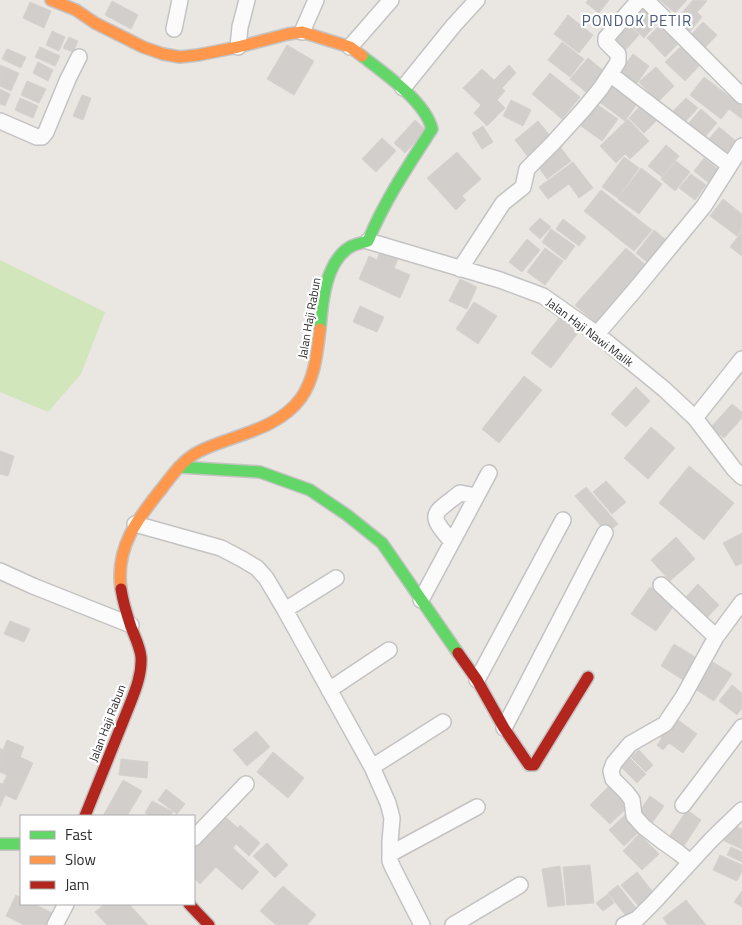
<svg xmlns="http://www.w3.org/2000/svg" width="742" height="925" font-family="'Titillium Web',sans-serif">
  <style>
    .green { fill: #d1e6ba }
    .building { fill: #d1cecb; stroke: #d5d2ce }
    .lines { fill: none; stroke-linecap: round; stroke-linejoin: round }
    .street-casing { stroke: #c4c3c3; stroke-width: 18 }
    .fast-casing { stroke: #c4c3c3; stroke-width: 14 }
    .slow-casing { stroke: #c4c3c3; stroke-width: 14 }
    .jam-casing { stroke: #c4c3c3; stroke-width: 14 }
    .street { stroke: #fcfbfb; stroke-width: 15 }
    .fast { stroke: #63d668; stroke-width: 11 }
    .slow { stroke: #ff974d; stroke-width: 11 }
    .jam { stroke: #b3261e; stroke-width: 11 }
    .labels { text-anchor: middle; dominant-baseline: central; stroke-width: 4.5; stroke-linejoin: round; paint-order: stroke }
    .street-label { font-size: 12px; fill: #2c2c2c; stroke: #fff }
    .quarter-label { font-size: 15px; letter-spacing: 1px; fill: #4b5a7f; stroke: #fff }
  </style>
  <rect width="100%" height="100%" fill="#eae6e2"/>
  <!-- green -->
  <path class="green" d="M0 260 105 312 81 374 48 412 0 392Z"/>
  <!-- building -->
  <path class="building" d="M588 0H609L599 13 586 3Z
    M660 0H687L675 13Z
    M693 0 707 1 697 12 702 17 687 35 673 23Z
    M112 1 138 15 131 29 105 15Z
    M30 2 51 11 44 28 23 18Z
    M646 6 660 19 644 38 630 25Z
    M568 15 593 35 579 53 554 34Z
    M624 21 639 35 622 54 607 40Z
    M703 22 717 35 701 52 687 39Z
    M661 24 679 43 665 57 647 38Z
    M52 31 65 37 59 51 46 45Z
    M69 37 78 41 73 52 63 48Z
    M562 42 584 59 570 77 548 60Z
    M287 45 314 61 294 95 267 79Z
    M682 45 701 64 685 81 665 62Z
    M40 47 60 56 55 66 35 57Z
    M7 49 26 57 21 68 2 59Z
    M633 54 649 66 633 89 616 77Z
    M588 58 605 72 587 93 570 79Z
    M38 62 53 70 48 81 33 73Z
    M0 65 19 73 11 91 0 86Z
    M509 65 516 73 502 88 505 91 497 100 505 108 487 126 474 113 481 105 463 88 482 69 494 80Z
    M656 67 674 86 658 102 639 82Z
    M550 73 580 97 562 119 532 94Z
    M704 77 742 106V119L729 109 721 119 690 95Z
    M609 79 639 101 625 121 594 98Z
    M27 81 46 89 39 103 21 95Z
    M0 89 10 94 5 106 0 104Z
    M82 95 91 98 83 120 73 116Z
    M20 98 38 106 33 118 15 110Z
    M686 98 698 108 685 122 673 111Z
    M511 100 531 110 523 126 503 116Z
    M592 101 618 119 602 141 577 123Z
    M645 101 661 116 644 133 629 118Z
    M701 109 717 123 704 138 688 124Z
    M628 119 649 141 630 159 625 154 616 163 600 146Z
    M415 120 426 130 405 153 394 143Z
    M538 121 552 138 528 157 515 140Z
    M483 126 493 142 482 149 472 133Z
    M719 127 736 141 726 153 709 139Z
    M382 138 396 151 376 172 362 159Z
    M558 144 571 161 547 179 535 162Z
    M666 145 679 156 662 177 648 166Z
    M457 152 481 179 462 196 466 200 456 210 427 178Z
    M624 157 639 168 618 198 602 187Z
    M704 158 719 170 709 183 694 171Z
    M676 161 690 172 675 191 661 179Z
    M573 162 593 188 579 198 569 184 548 199 539 187Z
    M641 168 662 184 639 214 618 199Z
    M691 174 706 185 695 200 679 188Z
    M601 190 652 230 634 251 584 211Z
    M723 199 742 214V229L737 236 710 216Z
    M540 218 551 227 540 239 529 229Z
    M563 219 586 237 579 246 556 229Z
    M551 229 575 246 565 260 542 242Z
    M654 230 666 240 648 263 636 253Z
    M742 231V256L730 247Z
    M527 239 540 250 522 272 509 262Z
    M545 248 563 261 545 285 527 272Z
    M626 248 648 267 597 324 575 305Z
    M380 251 398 259 394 268 410 275 400 298 359 279 369 256 377 260Z
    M460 279 477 287 467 309 449 301Z
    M474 302 497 316 478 344 456 329Z
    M360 306 384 317 377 332 353 322Z
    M559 318 578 333 551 368 531 353Z
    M524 376 542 390 499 443 482 429Z
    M636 387 650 401 626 427 611 414Z
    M732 404 742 412V418L724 438 711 427Z
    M651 427 675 448 648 479 624 458Z
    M0 451 14 456 8 476 0 474Z
    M689 466 734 503 704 540 659 503Z
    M606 481 626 502 612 514 593 492Z
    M586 487 618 524 607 533 575 496Z
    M742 533V563L736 566 723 543Z
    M676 537 695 559 670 581 651 560Z
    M698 584 719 605 703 622 682 601Z
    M650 587 675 604 656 631 631 614Z
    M10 621 30 629 24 642 4 634Z
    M674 644 697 658 688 683 661 666Z
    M708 659 732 674 714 701 690 686Z
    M732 685 742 693V708L737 715 719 701Z
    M674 717 697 734 683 753 669 743 663 750 657 745 662 738 659 736Z
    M256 731 270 747 247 766 233 750Z
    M7 740 24 747 20 757 33 763 16 800 5 795 0 807V783L3 784 7 775 0 772V748L3 750Z
    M639 750 653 765 646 772 631 757Z
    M273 752 304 778 288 798 257 772Z
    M629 757 646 774 637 783 620 766Z
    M121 759 148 762 147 778 119 775Z
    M123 780 142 791 127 816H103Z
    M611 784 631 804 610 824 590 805Z
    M166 789 185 804 177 814 158 800Z
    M650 796 664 806 650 826 636 816Z
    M152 801 173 812 170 816H151L145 813Z
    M687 810 701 820 682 849 667 840Z
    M627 813 642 829 624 846 609 830Z
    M222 814 238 828 240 825 260 843 249 856 236 844 233 848 259 872 242 890 216 867 200 884 194 878V845Z
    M729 823 742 829V849L722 840Z
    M639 834 659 854 642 870 623 851Z
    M267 843 288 865 275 878 253 856Z
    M731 847 742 852V862L727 855Z
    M720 855 742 865V871L737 881 713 870Z
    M590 865 594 903 567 905 563 867Z
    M560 866 565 905 548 907 542 869Z
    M637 872 656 896 641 909 621 885Z
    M618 885 640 913 630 921 608 893Z
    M283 886 316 915 307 925H276L260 911Z
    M742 891V907L734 902Z
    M608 894 614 903 603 911 596 903Z
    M16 895 21 898V904H34L57 915 52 925H24L6 916Z
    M686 900 706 925H668L663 918Z
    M105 904H129L148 925H107L95 912Z"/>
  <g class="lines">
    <!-- street casing -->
    <g class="street-casing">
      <path id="street" d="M646 0 742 96
        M174 29 180 0
        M302 32 316 0
        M238 47 240 27 247 0
        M350 47 391 0
        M610 74 729 165
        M403 88 454 25 477 0
        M0 121 37 137H42L46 132 68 79 79 57
        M368 241 500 280 543 296 597 334 664 389 695 418 734 469 742 477
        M460 269 503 203 523 187 527 169 553 143 583 110 601 88 618 62V54L606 42V38L639 0
        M597 334 634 291 704 206 742 146
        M695 418 742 359
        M135 524 221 548 242 559 257 568 266 578 285 610 372 767 388 803 392 818 390 842V861L393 868 422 925
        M452 542C427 513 432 515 460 493L476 496
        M0 571 33 586 131 625
        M661 585 716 637
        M421 600 489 473
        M285 610 336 578
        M477 680 563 520
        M329 690 389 650
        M504 728 605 533
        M372 767 443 722
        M683 805 742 727
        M194 838 246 784
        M390 854 477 807
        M688 865 685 858 679 853 662 841 644 827 634 816 632 800 626 792 613 779 611 771 614 763 630 744 665 724 683 697 716 637 742 602
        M55 925 66 904
        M453 925 520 885
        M624 925 637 919 654 902 711 840 742 810"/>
    </g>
    <!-- fast casing -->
    <g class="fast-casing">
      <path id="fast" d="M320 329C322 304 325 262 350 247 355 244 362 243 368 241 385 200 408 166 432 129 425 101 384 73 362 56
        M179 467 260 472 310 490 347 515 382 543 458 653
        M0 844H21"/>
    </g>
    <!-- slow casing -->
    <g class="slow-casing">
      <path id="slow" d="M51 0 76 10 95 23 143 47 163 54 180 57 198 55 238 47 288 34 302 32 350 47 362 56
        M121 589C115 547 138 518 163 487 173 474 183 460 198 452 231 435 277 431 301 398 315 378 317 353 320 329"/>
    </g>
    <!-- jam casing -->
    <g class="jam-casing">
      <path id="jam" d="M458 653 477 680 504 728 529 765H534L588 677
        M85 816 130 704C136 689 142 673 141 657 140 647 135 637 131 627 127 615 123 602 121 589
        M189 904 209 925"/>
    </g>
    <!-- street -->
    <use href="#street" class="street"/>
    <!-- fast -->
    <use href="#fast" class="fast"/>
    <!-- slow -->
    <use href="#slow" class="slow"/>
    <!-- jam -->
    <use href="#jam" class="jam"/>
  </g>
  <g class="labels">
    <!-- street labels -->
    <g class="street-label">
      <text transform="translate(309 318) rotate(-80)">Jalan Haji Rabun</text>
      <text transform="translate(590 332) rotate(37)">Jalan Haji Nawi Malik</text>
      <text transform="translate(107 723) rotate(-69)">Jalan Haji Rabun</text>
    </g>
    <!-- quarter labels -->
    <g class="quarter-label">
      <text x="637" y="20">PONDOK PETIR</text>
    </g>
  </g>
  <!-- legend -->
  <rect x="20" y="815" width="175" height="90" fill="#ffffff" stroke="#ababab"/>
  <rect x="30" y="831" width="25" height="8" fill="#63d668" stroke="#ababab"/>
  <text x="65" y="840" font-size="15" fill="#2c2c2c">Fast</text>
  <rect x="30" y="856" width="25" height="8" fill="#ff974d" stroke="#ababab"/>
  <text x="65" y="865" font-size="15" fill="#2c2c2c">Slow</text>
  <rect x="30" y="881" width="25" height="8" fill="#b3261e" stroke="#ababab"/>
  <text x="65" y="890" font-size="15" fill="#2c2c2c">Jam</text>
</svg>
